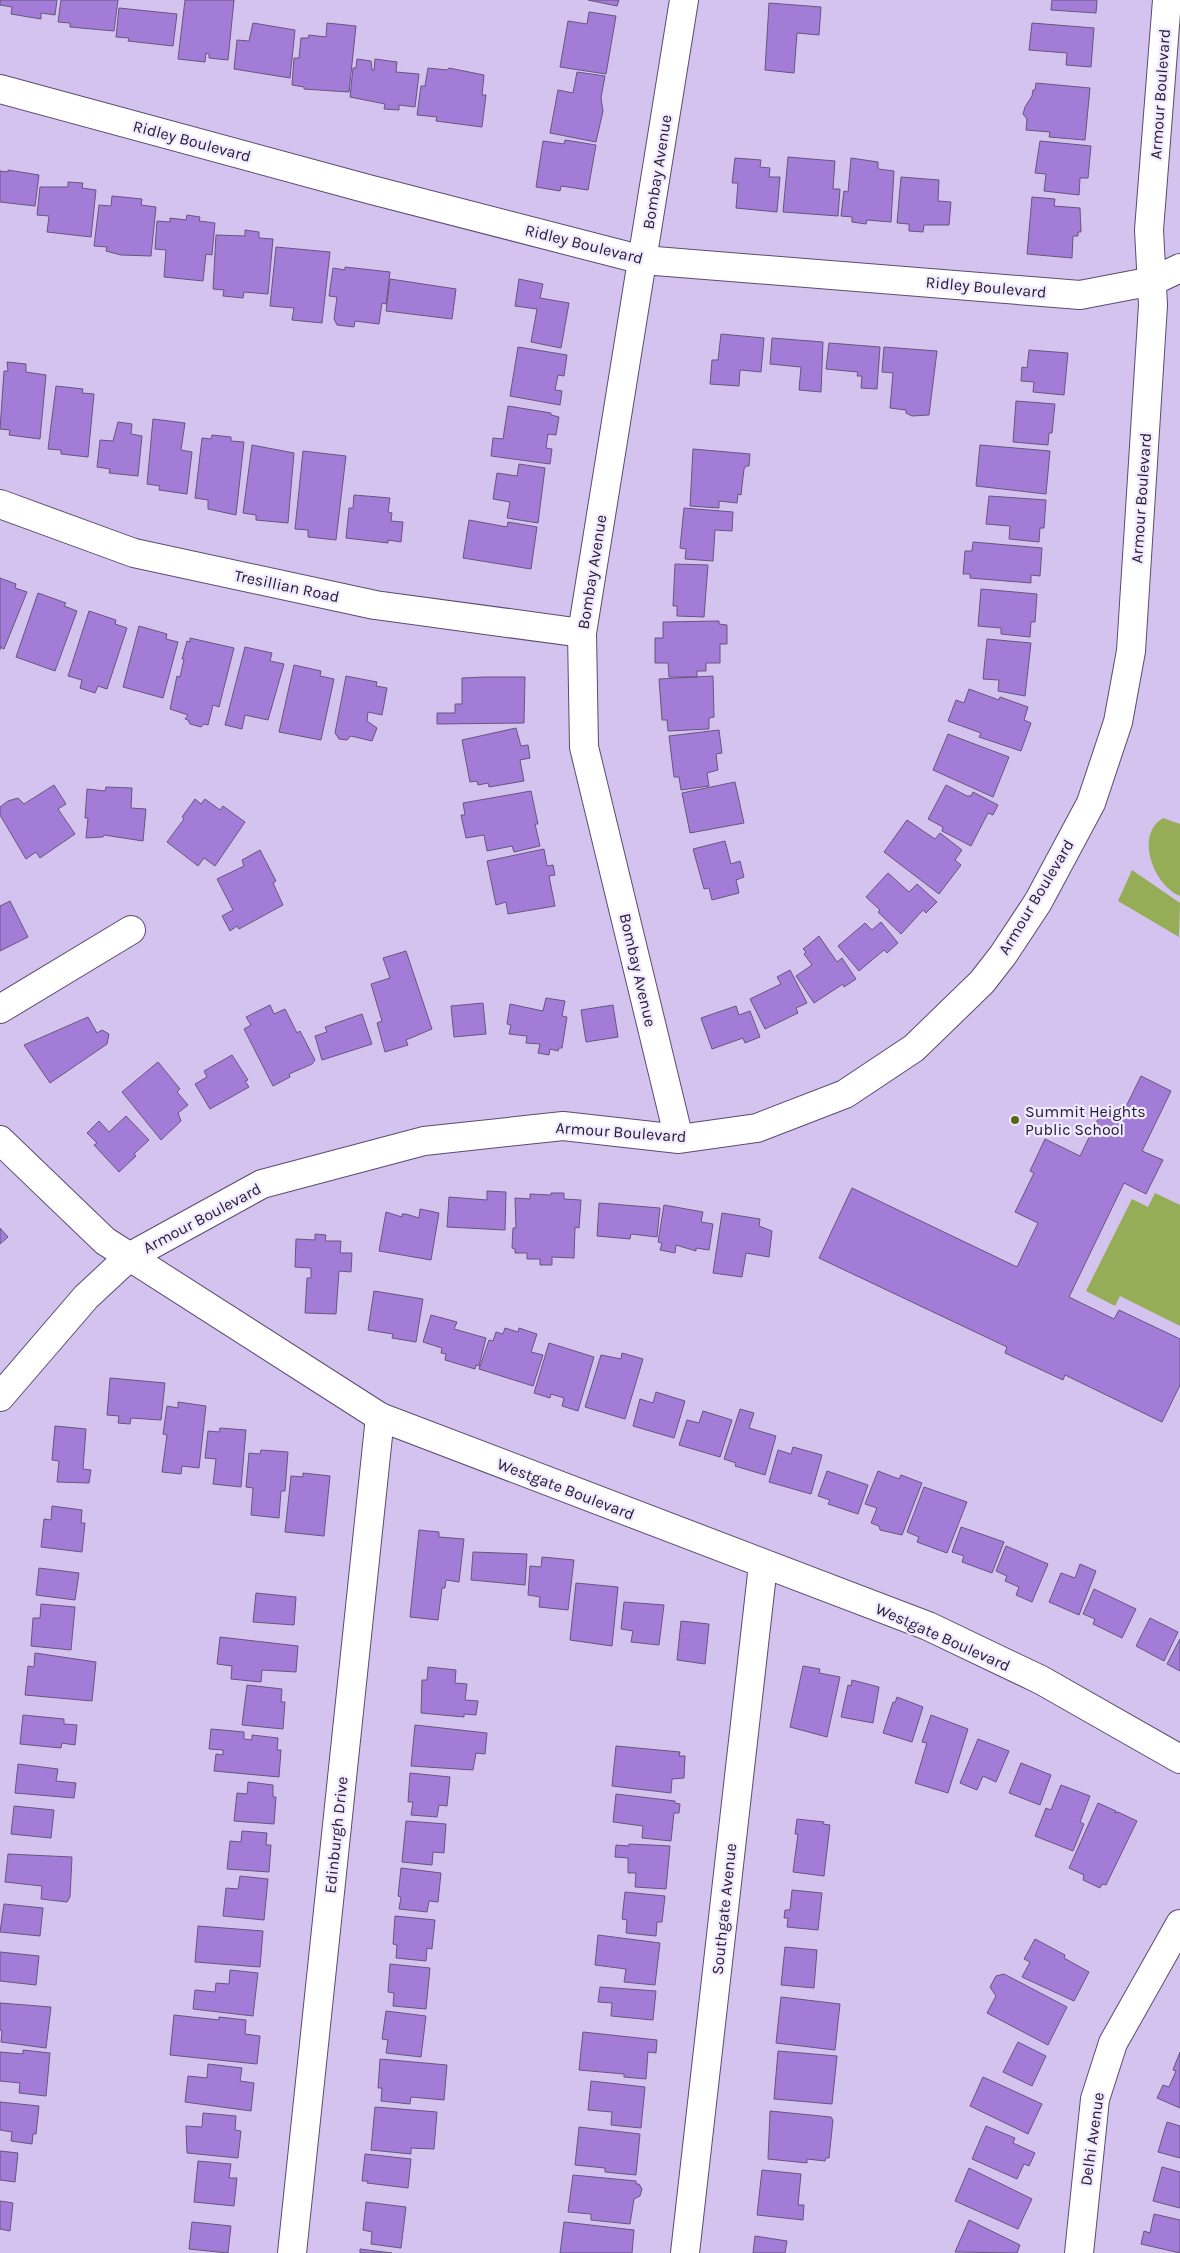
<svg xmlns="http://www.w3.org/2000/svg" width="1180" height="2253" font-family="Karla,sans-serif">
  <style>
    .green { fill: #94ad56 }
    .building { fill: #a37cd8; stroke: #66567c }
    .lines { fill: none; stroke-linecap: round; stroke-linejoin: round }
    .street-casing { stroke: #5b4c71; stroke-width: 30 }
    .street { stroke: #fff; stroke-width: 28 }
    .poi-dot { fill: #546814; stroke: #f1e9ff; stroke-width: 2 }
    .labels { text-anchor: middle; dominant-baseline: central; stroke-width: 4.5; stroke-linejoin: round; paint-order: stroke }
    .street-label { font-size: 16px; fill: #272031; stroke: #f1e9ff }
    .poi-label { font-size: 16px; fill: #272031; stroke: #f1e9ff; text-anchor: start }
  </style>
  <rect width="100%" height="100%" fill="#d4c3ef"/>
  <!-- green -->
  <path class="green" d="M1163 818 1180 824V896C1154 886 1134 835 1163 818Z
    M1132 870 1180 903 1179 937 1118 901Z
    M1155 1193 1180 1205V1326L1120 1296 1115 1306 1086 1291 1132 1199 1148 1207Z"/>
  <!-- building -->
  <path class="building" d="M0 0H57L55 15 41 13V19L11 14 12 7 0 5Z
    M61 0H118L114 31 70 27V23L58 22Z
    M185 0H234L228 60 209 58V54L206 53 205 62 178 59Z
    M588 0H619L617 6Z
    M1052 0H1097L1096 13 1051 10Z
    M769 3 821 7 819 35 797 33 794 73 765 70Z
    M119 8 177 14 173 46 128 41 129 38 116 37Z
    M589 12 616 16 606 74 560 67 568 21 587 24Z
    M253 23 295 30 290 78 234 69 237 40 249 41Z
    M327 23 356 26 349 92 304 89V87L292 85 294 58H299L301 38H308L309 35 326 37Z
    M1032 23 1094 28 1091 67 1066 65 1067 53 1029 50Z
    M357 59 371 61 372 70H374L375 59 397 62 396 72 419 74 415 107 399 105V110L384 109 385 104 350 97 353 68H356Z
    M428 68 447 70 449 68 484 75 482 95H486L482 127 436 121 437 117 417 115 421 86H425Z
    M577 72 605 76 601 98 603 111 596 142 550 133 558 90 573 93Z
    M1036 83 1090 88 1085 140 1049 137 1050 132 1026 130 1027 119 1023 114 1025 107 1032 96 1033 90H1035Z
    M565 140 596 145 588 190 561 186 560 191 536 187 543 141 564 144Z
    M1040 141 1091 146 1088 178H1080L1079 195 1044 191 1046 174 1035 173Z
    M788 157 835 161 833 189H840L838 216 783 212Z
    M735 158 761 160 760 167 770 168 769 177H780L777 212 736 208 738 183H732Z
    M851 158 878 162V169L894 171 891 222 867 220 866 224 852 222V217L841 216 844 191 848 192Z
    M8 170 39 175 35 206 0 202V171L8 172Z
    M901 177 939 180 938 201 951 202 949 225H924L923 232 909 231V224L897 223Z
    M68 182 83 183 82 188 96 190 91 237 47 232 49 216 37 215 40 187H68Z
    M112 196 142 199 141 205 156 207 151 256 121 255 106 251 107 247 94 246 99 205 111 206Z
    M1032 197 1055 199 1054 206 1080 208 1081 232H1078V236H1073L1072 258 1027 254Z
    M187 215 200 217 199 221 215 223 212 255 206 254 203 281 164 277 166 250 155 249 157 221 170 222V218L186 220Z
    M245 230 259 232V238L273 239 268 294 244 292 243 298 223 296 224 290 213 289 216 235 245 236Z
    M276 247 330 252 322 323 292 320 294 308 270 306Z
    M345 267 390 272 386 304 382 303 379 324 355 321 354 327 337 325 334 319 337 297 329 296 333 268 345 270Z
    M390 279 456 289 452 319 386 311Z
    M519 279 543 284 540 298 569 303 561 348 531 342 537 309 515 306Z
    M721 334 764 338 761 372 740 370 739 386 710 384 712 360H718Z
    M772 338 823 342 821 392 799 390 801 367 770 364Z
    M829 343 880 347 877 389 861 388 862 376H857L858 372 826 369Z
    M518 347 567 355 564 376 558 375 555 390 562 391 560 405 510 396Z
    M884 347 937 351 929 415 912 416 906 413V410L890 408 893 373 882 372Z
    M1029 350 1068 353 1064 395 1033 392 1034 382 1021 381 1022 367 1027 368Z
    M7 362 26 364V372L46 375 40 439 9 435 10 430 0 429 4 371H8Z
    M56 386 83 389 82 393 94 394 88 457 61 454V450L48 449Z
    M1016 401 1055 404 1052 433H1049L1048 445 1013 442Z
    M508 406 551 413V415L559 417 556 435 548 434 546 448 552 449 550 464 491 456 493 438 503 439Z
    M153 419 185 423 181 450 192 452 187 494 159 490 160 486 147 484Z
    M118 422 132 424 131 434 142 436 138 476 109 473 110 469 97 467 100 440 113 441Z
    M212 435 231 437V441L244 442 236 515 208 509V500L195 498 202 438 211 439Z
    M252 445 294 453 288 523 256 520V515L243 513Z
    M980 445 1050 451 1046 494 976 486Z
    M693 449 750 454 749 466H746L744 469 741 495 738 494 737 503 719 501V508L690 506Z
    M303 451 346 456 336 540 308 537V530L295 529Z
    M519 464 545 468 538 523 507 518 510 502 493 499 497 473 517 476Z
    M354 495 390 498 388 512 392 513 391 521 403 522 401 542 388 540V543L346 538 349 508H353Z
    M989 496 1046 500 1044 528H1040L1039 542 1009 539 1010 526 986 524Z
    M684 508 733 512 732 531 715 530 713 561 685 559 686 549 680 548Z
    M469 520 507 527 508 522 537 527 531 569 463 558Z
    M973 542 1042 548 1040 576 1031 575V583L970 578V574H963L965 551H972Z
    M675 564 708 565 704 617 677 616V606H673Z
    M0 578 16 584 15 588 27 592 4 649 0 647V650Z
    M981 589 1037 594 1035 622H1031L1030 637 1001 634V628L978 626Z
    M38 593 66 603 64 606 77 611 55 671 16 657Z
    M89 611 116 620 115 624 127 628 107 689 98 686 95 693 80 688 82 680 68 676Z
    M719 621V624L727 625V644H720V663H706V671H697V677H669L668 663H655V638H663V622Z
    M139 626 167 634 166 639 178 642 163 698 123 687Z
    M190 638 234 648 219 707 213 705 208 725 204 724 201 727 190 724 188 720 185 719 188 715 170 709 177 676 180 677 184 659H182L187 641 190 642Z
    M987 639 1031 643 1025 696 998 691 999 680 983 679Z
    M245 647 272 653 270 661 284 664 268 720 245 715 242 729 225 725Z
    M294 665 321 671 320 676 334 679 321 740 279 732Z
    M346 676 377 682 376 686 387 688 382 715 368 712 367 721 377 728 372 741 351 736 347 740 339 739 335 733Z
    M713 676 714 717 709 718V729L668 731 667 720H662L659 679Z
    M485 677H525L524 723 437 724V713H455V704H462V678Z
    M969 689 999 700 1000 697 1028 707 1024 720 1031 723 1021 751 979 737 981 733 948 721 956 700 964 703Z
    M516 728 521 746 528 745 530 758 520 760 524 781 489 787 488 783 478 785 477 781 470 782 462 740Z
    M719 730 722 753 716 754 718 770 707 773 709 786 681 790 679 777H674L669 736Z
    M948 734 1009 757 993 797 933 770Z
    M735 782 744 823 690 833 682 793Z
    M54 785 66 804 58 809 75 834 40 858 36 852 26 859 0 815V807L8 801 18 798 24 804Z
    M946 785 967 796H971L973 792 998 805 993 815 988 813 971 846 942 831 943 827 928 819Z
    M106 787 132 788 131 808 146 809 143 841 104 835 103 837 86 838 88 818H85L87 789 105 791Z
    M531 791 538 824H535L540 846 514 852 512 846 487 851 484 835 466 838 461 815H465L463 803Z
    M195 799 201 804 205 799 220 810 223 806 245 822 215 866 204 858 198 866 167 842 184 819 182 817Z
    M907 820 935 839 940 833 962 850 955 860 961 865 939 894 884 852Z
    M725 841 731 864 740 861 744 877 736 880 739 893 712 900 709 888 704 889 693 849Z
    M544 849 547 866 553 865 555 875 549 876 555 906 508 914 506 902 496 905 487 861Z
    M260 850 276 881 273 883 283 905 239 929 237 926 230 931 222 916 233 910 217 879 244 866 242 860Z
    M888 873 909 892 917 884 937 902 926 913 923 910 901 934 878 912 880 910 866 897Z
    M10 901 28 937 0 951V906Z
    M881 922 898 943 887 953 884 950 859 971 838 946 865 923 872 930Z
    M819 936 837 962 842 958 856 979 844 987 843 984 814 1003 796 976 812 965 804 954 806 952 803 949Z
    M406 951 432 1029 406 1040 408 1045 385 1052 377 1023 382 1021 371 984 390 978 383 958Z
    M790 970 807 1003 796 1008 798 1013 765 1029 750 999 781 984 777 977Z
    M546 998 565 1001 562 1016 567 1017 562 1048H559L558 1051 550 1049 549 1055 538 1053 540 1044 526 1043 527 1036 509 1034 511 1025 507 1024 510 1004 543 1011Z
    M483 1003 486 1034 454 1037 451 1006Z
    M270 1005 274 1014 285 1009 297 1033 300 1031 315 1060 312 1064 289 1074 290 1077 273 1086 244 1029 251 1025 246 1017Z
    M613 1005 618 1037 586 1042 581 1010Z
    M736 1006 739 1015 750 1011 760 1037 745 1043 743 1038 712 1049 701 1018Z
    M362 1014 372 1044 322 1060 315 1036 327 1032 325 1027Z
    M88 1017 97 1033 102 1030 109 1034 107 1044 50 1083 24 1045Z
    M232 1055 248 1080 245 1081 249 1087 210 1109 195 1084 207 1077 204 1071Z
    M158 1062 180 1089 177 1092 188 1105 178 1113 181 1121 161 1140 122 1092Z
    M1141 1076 1171 1091 1142 1151 1163 1160 1146 1194 1124 1183 1069 1297 1114 1319 1119 1310 1180 1339V1385L1162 1422 1065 1375 1063 1380 1005 1353 1007 1347 819 1258 852 1188 1017 1267 1038 1223 1015 1212 1034 1173 1030 1171 1045 1139 1080 1156 1100 1115 1118 1123Z
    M126 1116 149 1140 134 1154 136 1156 119 1172 94 1145 97 1143 87 1133 99 1121 109 1132Z
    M487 1191 506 1192 505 1230 447 1227 449 1197 487 1200Z
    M551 1193H564V1199L581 1200 579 1228 575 1227 574 1258 552 1257V1265H540V1259H527V1253H515V1249L512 1248 513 1228H516L515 1198 530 1199V1194L551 1195Z
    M599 1203 660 1208 657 1237 631 1234 630 1239 597 1236Z
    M664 1205 703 1212 701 1222 713 1224 709 1250 696 1248V1251L676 1245 675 1253 660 1250 662 1243 658 1242Z
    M420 1209 439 1213 431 1260 379 1251 386 1212 402 1217V1214H406L419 1218Z
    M722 1213 760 1219 759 1226 772 1231 769 1257 746 1253 742 1277 713 1273Z
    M0 1228 8 1237 0 1244Z
    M315 1234 326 1235 325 1241H341L340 1253H352L351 1272 339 1271 336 1314 305 1313 307 1278H311V1268L295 1267 296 1239 315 1240Z
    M374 1291 423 1299 416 1342 392 1338 393 1334 368 1330Z
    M431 1315 457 1322 454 1329 486 1338 479 1366 476 1365 475 1369 445 1360 446 1354 441 1353 442 1348 423 1342Z
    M505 1328 518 1332 519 1328 537 1334 531 1352 543 1355 533 1386 479 1369 489 1340 493 1341 496 1332 503 1334Z
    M549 1343 594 1357 578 1411 562 1406 564 1398 551 1394 550 1398 534 1393Z
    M622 1353 643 1359 625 1419 585 1407 601 1355 621 1359Z
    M110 1378 165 1383 161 1420 131 1418 130 1424 118 1423 119 1416 107 1415Z
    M656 1392 685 1401 674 1438 633 1426 640 1399 653 1403Z
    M178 1402 206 1406 199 1468 182 1466 181 1474 162 1472 167 1435 163 1434 167 1406 178 1408Z
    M740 1409 754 1413 749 1428 776 1436 765 1475 735 1466 736 1463 724 1459Z
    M703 1411 732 1420 720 1457 679 1445 687 1420 699 1423Z
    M55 1426 86 1429 83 1469 91 1470 89 1483 57 1482 59 1461 52 1460Z
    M220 1428 246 1430 241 1487 213 1484 216 1459 205 1458 208 1431 219 1432Z
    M793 1447 822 1455 811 1494 769 1482 778 1450 791 1454Z
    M261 1450 288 1452 285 1491H281L279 1518 251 1515 253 1488 246 1487 249 1453 260 1454Z
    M827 1471 868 1485 858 1514 828 1504 830 1500 818 1496Z
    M878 1471 899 1479 901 1475 922 1483 902 1535 880 1530 879 1526 871 1523 877 1508 865 1504Z
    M303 1473 330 1476 324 1536 285 1532 291 1476 303 1477Z
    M924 1487 967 1502 947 1553 917 1542 919 1537 907 1532Z
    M52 1506 82 1510 81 1523H85L82 1552 41 1547 44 1519 51 1520Z
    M961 1527 1004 1542 992 1573 962 1562 964 1556 952 1552Z
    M419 1530 439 1532V1537L464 1539 459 1582 446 1580 445 1588H442L438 1620 410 1617Z
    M1006 1546 1048 1564 1032 1602 1016 1595 1019 1587 1005 1581 1007 1576 996 1571Z
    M473 1552 527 1554 525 1585 471 1580Z
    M542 1557 574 1560 568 1610 539 1607 540 1597 528 1595 530 1566 541 1567Z
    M1080 1564 1096 1571 1079 1615 1049 1602 1061 1573 1075 1578Z
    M39 1568 79 1573 75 1600 36 1595Z
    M576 1583 618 1587 612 1646 570 1640Z
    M1094 1589 1136 1609 1122 1638 1093 1624 1095 1619 1083 1614Z
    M256 1593 296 1597 294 1625 253 1622Z
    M624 1602 664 1605 659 1645 631 1642 633 1631 621 1629Z
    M41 1604 75 1607 71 1650 31 1646 33 1618H40Z
    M1150 1618 1178 1632 1164 1661 1136 1646Z
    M681 1621 709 1624 705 1664 677 1660Z
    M220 1637 298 1646 296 1672 262 1670 261 1682 231 1679 232 1666 217 1664Z
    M1180 1639V1671L1167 1664Z
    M35 1653 96 1662 92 1701 25 1695 28 1666 34 1667Z
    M803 1666 820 1669 819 1673 840 1677 827 1737 790 1727Z
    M428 1667 456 1670 455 1683 467 1684 465 1700 478 1701 476 1715 464 1714V1717L421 1713 422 1680H427Z
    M852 1680 879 1687 873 1723 841 1717 848 1685 851 1686Z
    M247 1685 282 1689 281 1702H285L283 1729 242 1725Z
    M897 1697 923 1707 912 1742 883 1733 893 1702 895 1703Z
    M23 1715 64 1719V1724L77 1725 75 1745 62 1743 61 1748 20 1744Z
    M931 1715 968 1729 948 1793 915 1783 927 1743 922 1742Z
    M415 1725 487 1733 485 1754 476 1753 473 1770 411 1766Z
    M211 1729 244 1732V1739L252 1740V1735L278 1738 277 1750H281L279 1777 214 1771 216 1754 223 1755V1750L209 1749Z
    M978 1739 1009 1751 996 1782 983 1776 977 1790 960 1783Z
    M616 1746 680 1752 679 1756H685L684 1778 672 1779 671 1793 612 1786Z
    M1021 1763 1051 1775 1040 1805 1009 1793Z
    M18 1764 58 1769 56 1781 76 1783 74 1798 15 1793Z
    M410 1773 450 1777 447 1806 439 1805 437 1817 411 1815 413 1802H408Z
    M248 1782 273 1785V1797H276L274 1824 234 1821 237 1793 247 1794Z
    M1061 1785 1090 1796 1080 1822 1084 1824 1073 1851 1035 1836 1046 1808 1051 1810Z
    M616 1794 675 1801V1803L680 1804 679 1813H674L671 1841 642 1838 643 1826 613 1822Z
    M1098 1803 1116 1811 1115 1813 1118 1812 1137 1821 1106 1885 1102 1884 1100 1888 1083 1880 1084 1875 1069 1868Z
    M14 1806 54 1810 51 1838 11 1834Z
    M797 1819 824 1822 823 1824 830 1825 824 1876 793 1872 798 1834H795Z
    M406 1821 446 1824 444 1853 433 1852 432 1865 402 1862Z
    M242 1831 267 1833 266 1845H271L269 1872 227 1869 230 1841 241 1842Z
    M629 1844 670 1846 666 1889 635 1887 636 1873H628V1858L615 1857 616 1845 629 1846Z
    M8 1854 72 1857 70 1897 67 1902 41 1899 42 1886 5 1882Z
    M401 1868 441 1873 438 1902 429 1901 427 1912 399 1909 401 1897 398 1896Z
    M240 1876 268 1879 264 1920 223 1916 226 1888 238 1889Z
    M792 1890 822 1893 818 1930 787 1927 788 1918H784L785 1910H790Z
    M625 1892 665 1896 662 1922H657L656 1936 626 1933 627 1920 622 1919Z
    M4 1904 43 1908 40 1936 0 1932Z
    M395 1916 435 1920 432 1949 427 1948 426 1961 396 1958 397 1945 393 1944Z
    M198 1926 263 1931 260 1967 195 1962Z
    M598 1935 660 1943 655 1985 624 1982 626 1969 595 1965Z
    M1035 1939 1065 1955 1064 1958 1089 1972 1074 2001 1022 1977 1030 1962 1024 1959Z
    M785 1947 817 1950 814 1988 781 1985Z
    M0 1952 39 1956 36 1985 0 1981Z
    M390 1964 430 1968 426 2009 393 2006 394 1993 388 1992Z
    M230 1970 258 1973 253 2016 193 2009 195 1990 215 1992 216 1983 229 1984Z
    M1004 1974 1067 2007 1048 2045 987 2013 996 1996 990 1987 996 1976Z
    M600 1987 656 1991 653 2020 611 2016 612 2003 598 2002Z
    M781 1997 840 2004 835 2050 776 2043Z
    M0 2003 51 2007 46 2048 1 2042 2 2031 0 2030Z
    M386 2011 426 2016 421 2057 386 2053 388 2040 382 2039Z
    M174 2015 219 2020V2017L246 2020 245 2034 260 2036 257 2064 170 2055Z
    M583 2032 657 2040 656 2053 648 2052 646 2079 624 2077V2074L579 2070Z
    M1018 2042 1046 2056 1032 2086 1003 2072Z
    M23 2050 50 2053 46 2096 19 2093 20 2083 0 2081V2052L23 2054Z
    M778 2051 837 2056 832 2104 774 2099Z
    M1180 2052V2108L1157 2098 1163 2085 1169 2087 1176 2071 1173 2070Z
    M380 2059 447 2065 444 2100 411 2097 410 2104 381 2101 382 2088H378Z
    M208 2064 242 2068 240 2081 254 2083 251 2111 185 2102 188 2076 207 2078Z
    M983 2077 1042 2104 1028 2134 970 2106Z
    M591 2081 645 2087 641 2128 611 2125 612 2112 588 2110Z
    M0 2102 39 2106 36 2134H33L32 2144 11 2141 12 2132 0 2130Z
    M375 2107 437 2112 434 2149 411 2148V2154L371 2150Z
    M770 2111 831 2117 833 2120 829 2158H826L825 2161 807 2159V2163L768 2159Z
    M203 2113 236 2116 235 2130 241 2131 238 2158 187 2153 186 2126 202 2127Z
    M1167 2122 1180 2126V2158L1158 2152Z
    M986 2126 1015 2138 1013 2143 1035 2153 1029 2166 1024 2164 1017 2179 972 2159Z
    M579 2127 640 2134 636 2175 605 2172V2168L575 2165Z
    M0 2151 18 2153 15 2182 0 2180Z
    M365 2154 411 2159 408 2188 367 2183 368 2181H362Z
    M198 2161 231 2164 229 2178H237L234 2206 194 2202Z
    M1162 2167 1180 2172V2208L1153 2201Z
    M969 2168 1032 2199 1018 2229 955 2201Z
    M762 2170 801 2174 798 2205H804L803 2220 757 2215Z
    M573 2175 636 2181V2184H639L642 2189 640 2196 634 2199 630 2224 591 2220V2214L568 2212Z
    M0 2201 13 2203 10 2231 0 2229Z
    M366 2202 406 2207 401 2248 371 2244 372 2232 363 2230Z
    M1154 2214 1180 2220V2253L1141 2244 1144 2231 1150 2233Z
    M969 2220 1020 2245 1017 2253 955 2252Z
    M192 2222 231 2226 228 2253 189 2249Z
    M564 2222 634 2230 632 2253H560Z
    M755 2236 787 2241 785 2253H753Z
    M360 2249 392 2253H360Z"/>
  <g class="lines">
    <!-- street casing -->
    <g class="street-casing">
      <path id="street" d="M0 89 368 189 643 260 1080 295 1153 281 1180 268
        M0 504 134 553 375 605 582 633
        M0 1009 131 930
        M679 1139 584 747 582 633 684 0
        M0 1140 105 1241 380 1417 928 1626 1041 1680 1180 1759
        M0 1397 86 1297 129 1257 262 1184 424 1141 563 1126 679 1139 757 1128 845 1094 914 1048 982 982 1003 955 1038 902 1091 803 1118 722 1131 651 1153 305 1149 230 1167 0
        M292 2253 380 1417
        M685 2253 763 1565
        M1079 2253 1095 2099 1113 2043 1180 1924"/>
    </g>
    <!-- street -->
    <use href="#street" class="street"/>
  </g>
  <!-- markers -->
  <circle class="poi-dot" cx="1015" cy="1120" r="5"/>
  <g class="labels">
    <!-- street labels -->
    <g class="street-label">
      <text transform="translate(1160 94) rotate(-86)">Armour Boulevard</text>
      <text transform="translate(192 141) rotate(15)">Ridley Boulevard</text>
      <text transform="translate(657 172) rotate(-81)">Bombay Avenue</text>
      <text transform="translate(584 244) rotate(14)">Ridley Boulevard</text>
      <text transform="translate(986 287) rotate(5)">Ridley Boulevard</text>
      <text transform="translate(1141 498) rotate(-86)">Armour Boulevard</text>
      <text transform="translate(592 572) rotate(-81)">Bombay Avenue</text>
      <text transform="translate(287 586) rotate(12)">Tresillian Road</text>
      <text transform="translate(1036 897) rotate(-59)">Armour Boulevard</text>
      <text transform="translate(638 970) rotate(77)">Bombay Avenue</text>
      <text transform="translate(621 1132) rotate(4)">Armour Boulevard</text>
      <text transform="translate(202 1218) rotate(-28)">Armour Boulevard</text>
      <text transform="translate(566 1489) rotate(21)">Westgate Boulevard</text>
      <text transform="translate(943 1637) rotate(24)">Westgate Boulevard</text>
      <text transform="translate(336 1835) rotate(-84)">Edinburgh Drive</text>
      <text transform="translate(724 1909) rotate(-84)">Southgate Avenue</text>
      <text transform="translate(1092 2139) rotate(-82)">Delhi Avenue</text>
    </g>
    <!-- poi labels -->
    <g class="poi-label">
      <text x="1025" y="1111">Summit Heights<tspan x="1025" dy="18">Public School</tspan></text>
    </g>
  </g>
</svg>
